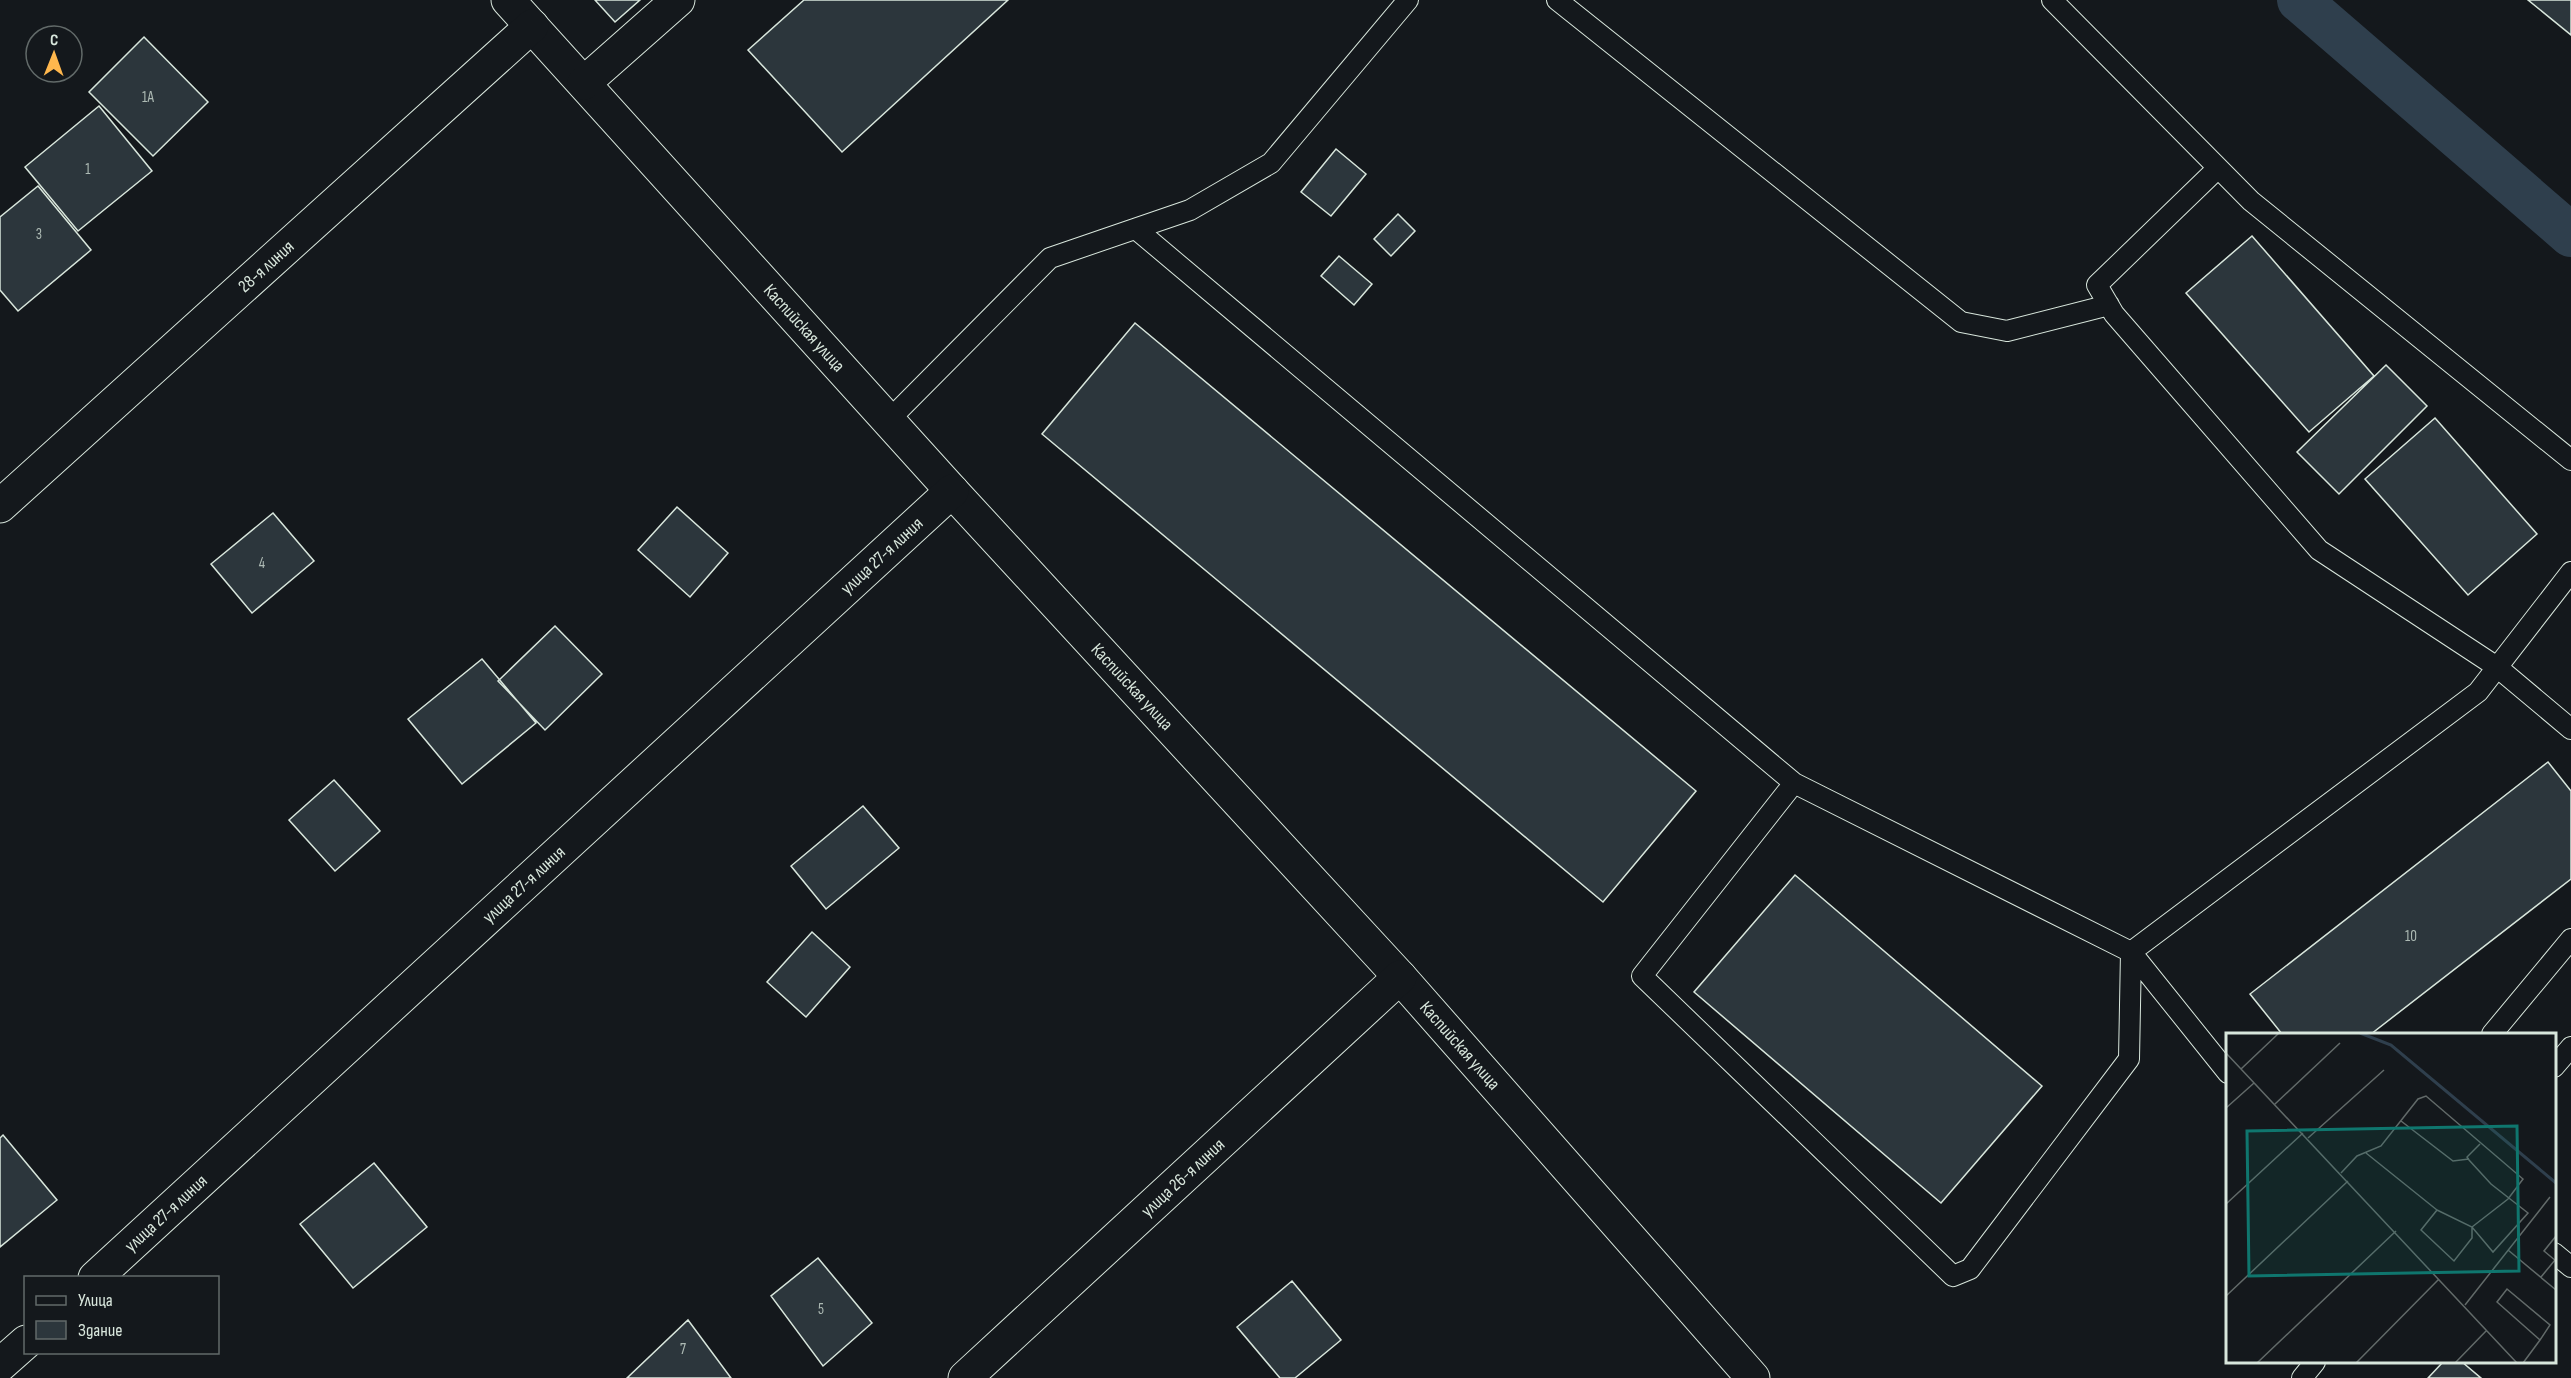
<svg xmlns="http://www.w3.org/2000/svg" width="2571" height="1378" font-family="'Sofia Sans Condensed',sans-serif">
  <style>
    .lines { fill: none; stroke-linecap: round; stroke-linejoin: round }
    .canal { stroke: #2f3f4d; stroke-width: 44 }
    .building { fill: #2c363c; stroke: #d8e6dc; stroke-width: 1.5 }
    .service-casing { stroke: #d8e6dc; stroke-width: 22 }
    .minor-casing { stroke: #d8e6dc; stroke-width: 35 }
    .service { stroke: #14181c; stroke-width: 20 }
    .minor { stroke: #14181c; stroke-width: 33 }
    .labels { text-anchor: middle; dominant-baseline: central; stroke-width: 4.5; stroke-linejoin: round; paint-order: stroke }
    .number-label { font-size: 15px; fill: #adbab4 }
    .street-label { font-size: 18px; fill: #d8e6dc; stroke: #14181c }
    .inset-river { fill: none; stroke: #2f3f4d; stroke-width: 3 }
    .inset-road { fill: none; stroke: #626a69; stroke-width: 1.5 }
    .view { fill: #0f766e; fill-opacity: 0.15; stroke: #0f766e; stroke-width: 3 }
    .inset-edge { fill: none; stroke: #d8e6dc; stroke-width: 3 }
  </style>
  <rect width="100%" height="100%" fill="#14181c"/>
  <g class="lines">
    <!-- canal -->
    <path class="canal" d="M2299 0 2571 235"/>
  </g>
  <!-- building -->
  <path class="building" d="M595 0H640L615 22Z
    M804 0H1008L842 152 748 50Z
    M2528 0H2571V35Z
    M144 37 208 102 153 156 89 92Z
    M99 106 152 171 78 231 25 167Z
    M1336 149 1366 174 1331 216 1301 192Z
    M38 186 91 250 18 311 0 290V217Z
    M1398 214 1415 231 1391 256 1374 239Z
    M2252 236 2374 376 2309 432 2186 293Z
    M1339 256 1372 284 1354 305 1321 276Z
    M1135 323 1696 791 1603 902 1042 434Z
    M2386 365 2427 406 2339 494 2297 452Z
    M2435 418 2537 534 2468 595 2365 479Z
    M677 507 728 553 690 597 638 550Z
    M273 513 314 561 252 613 211 564Z
    M555 626 602 674 545 730 498 681Z
    M482 659 536 723 462 784 408 719Z
    M2548 762 2571 791V879L2371 1034H2282L2250 994Z
    M334 780 380 831 335 871 289 820Z
    M863 806 899 848 826 909 791 866Z
    M1795 875 2042 1086 1941 1203 1694 992Z
    M812 932 850 967 806 1017 767 982Z
    M3 1135 57 1200 0 1247V1138Z
    M374 1163 427 1227 353 1288 300 1224Z
    M818 1258 872 1323 823 1366 771 1296Z
    M1292 1281 1341 1340 1295 1378H1280L1237 1327Z
    M688 1320 731 1378H627Z
    M2443 1362H2462L2481 1378H2428Z"/>
  <g class="lines">
    <!-- service casing -->
    <g class="service-casing">
      <path id="service" d="M1557 0 1961 322 2007 331 2109 305
        M2052 0 2251 201 2571 460
        M2218 168 2097 285 2114 314 2319 550 2497 667 2571 729
        M1136 229 1794 783 1642 976 1953 1276 1970 1269 2129 1059 2131 952 2478 692 2571 572
        M888 421 1050 258 1190 210 1271 163 1408 0
        M1794 783 2131 952 2228 1073
        M2492 1034 2571 939
        M2554 1067 2571 1047
        M2554 1253 2571 1267
        M2302 1378 2315 1362"/>
    </g>
    <!-- minor casing -->
    <g class="minor-casing">
      <g id="minor">
        <path id="s1" d="M508 0 952 491 1400 977 1753 1378"/>
        <path d="M584 83 678 0"/>
        <path id="s2" d="M0 506 532 26"/>
        <path id="s3" d="M95 1278 952 491"/>
        <path d="M0 1365 26 1342"/>
        <path id="s4" d="M965 1378 1400 977"/>
      </g>
    </g>
    <!-- service -->
    <use href="#service" class="service"/>
    <!-- minor -->
    <use href="#minor" class="minor"/>
  </g>
  <g class="labels">
    <!-- number labels -->
    <g class="number-label">
      <text x="148" y="97">1А</text>
      <text x="88" y="169">1</text>
      <text x="39" y="234">3</text>
      <text x="262" y="563">4</text>
      <text x="2411" y="936">10</text>
      <text x="821" y="1309">5</text>
      <text x="683" y="1349">7</text>
    </g>
    <!-- street labels -->
    <g class="street-label">
      <text stroke="none"><textPath href="#s2" startOffset="358">28-я линия</textPath></text>
      <text stroke="none"><textPath href="#s1" startOffset="442">Каспийская улица</textPath></text>
      <text stroke="none"><textPath href="#s3" startOffset="1068">улица 27-я линия</textPath></text>
      <text stroke="none"><textPath href="#s1" startOffset="928">Каспийская улица</textPath></text>
      <text stroke="none"><textPath href="#s3" startOffset="582">улица 27-я линия</textPath></text>
      <text stroke="none"><textPath href="#s1" startOffset="1414">Каспийская улица</textPath></text>
      <text stroke="none"><textPath href="#s4" startOffset="296">улица 26-я линия</textPath></text>
      <text stroke="none"><textPath href="#s3" startOffset="96">улица 27-я линия</textPath></text>
    </g>
  </g>
  <!-- overview -->
  <g transform="translate(2226 1033)">
    <rect width="330" height="330" fill="#14181c"/>
    <path class="inset-river" d="M134 0 165 12 330 150"/>
    <path class="inset-road" d="M0 20 291 330M15 36 53 0M49 71 114 10M0 75 28 50M175 88 227 128 243 126M82 105 158 37M115 140 131 123 155 113 192 66 200 63 297 146 282 166 246 194V205L228 228 195 197 211 177 140 120M0 171 77 100M211 177 246 194 267 219 302 180 265 151 243 127 241 124 254 111M330 203 318 218 330 228M282 217 330 257M315 244 329 227M0 263 122 148M239 272 324 164M31 330 170 198M130 330 213 246M229 330 261 297M297 330 314 307 324 292 281 256 271 269 314 307"/>
    <path class="view" d="M291 93 293 238 23 243 21 98Z"/>
    <rect width="330" height="330" class="inset-edge"/>
  </g>
  <!-- legend -->
  <rect x="24" y="1276" width="195" height="78" fill="#14181c" stroke="#626a69" stroke-width="1.5"/>
  <rect x="36" y="1296" width="30" height="9" fill="#14181c" stroke="#626a69" stroke-width="1.5"/>
  <text x="78" y="1306" font-size="18" fill="#d8e6dc">Улица</text>
  <rect x="36" y="1321" width="30" height="18" fill="#2c363c" stroke="#626a69" stroke-width="1.5"/>
  <text x="78" y="1336" font-size="18" fill="#d8e6dc">Здание</text>
  <!-- north arrow -->
  <g transform="translate(54 54) rotate(1)"><circle r="28" fill="#14181c" stroke="#626a69" stroke-width="1.5"/>
  <path d="M0-4.5L10 22L0 15L-10 22Z" fill="#ffb74d"/>
  <text y="-9" font-size="16" font-weight="bold" text-anchor="middle" fill="#d8e6dc">С</text>
  </g>
</svg>
